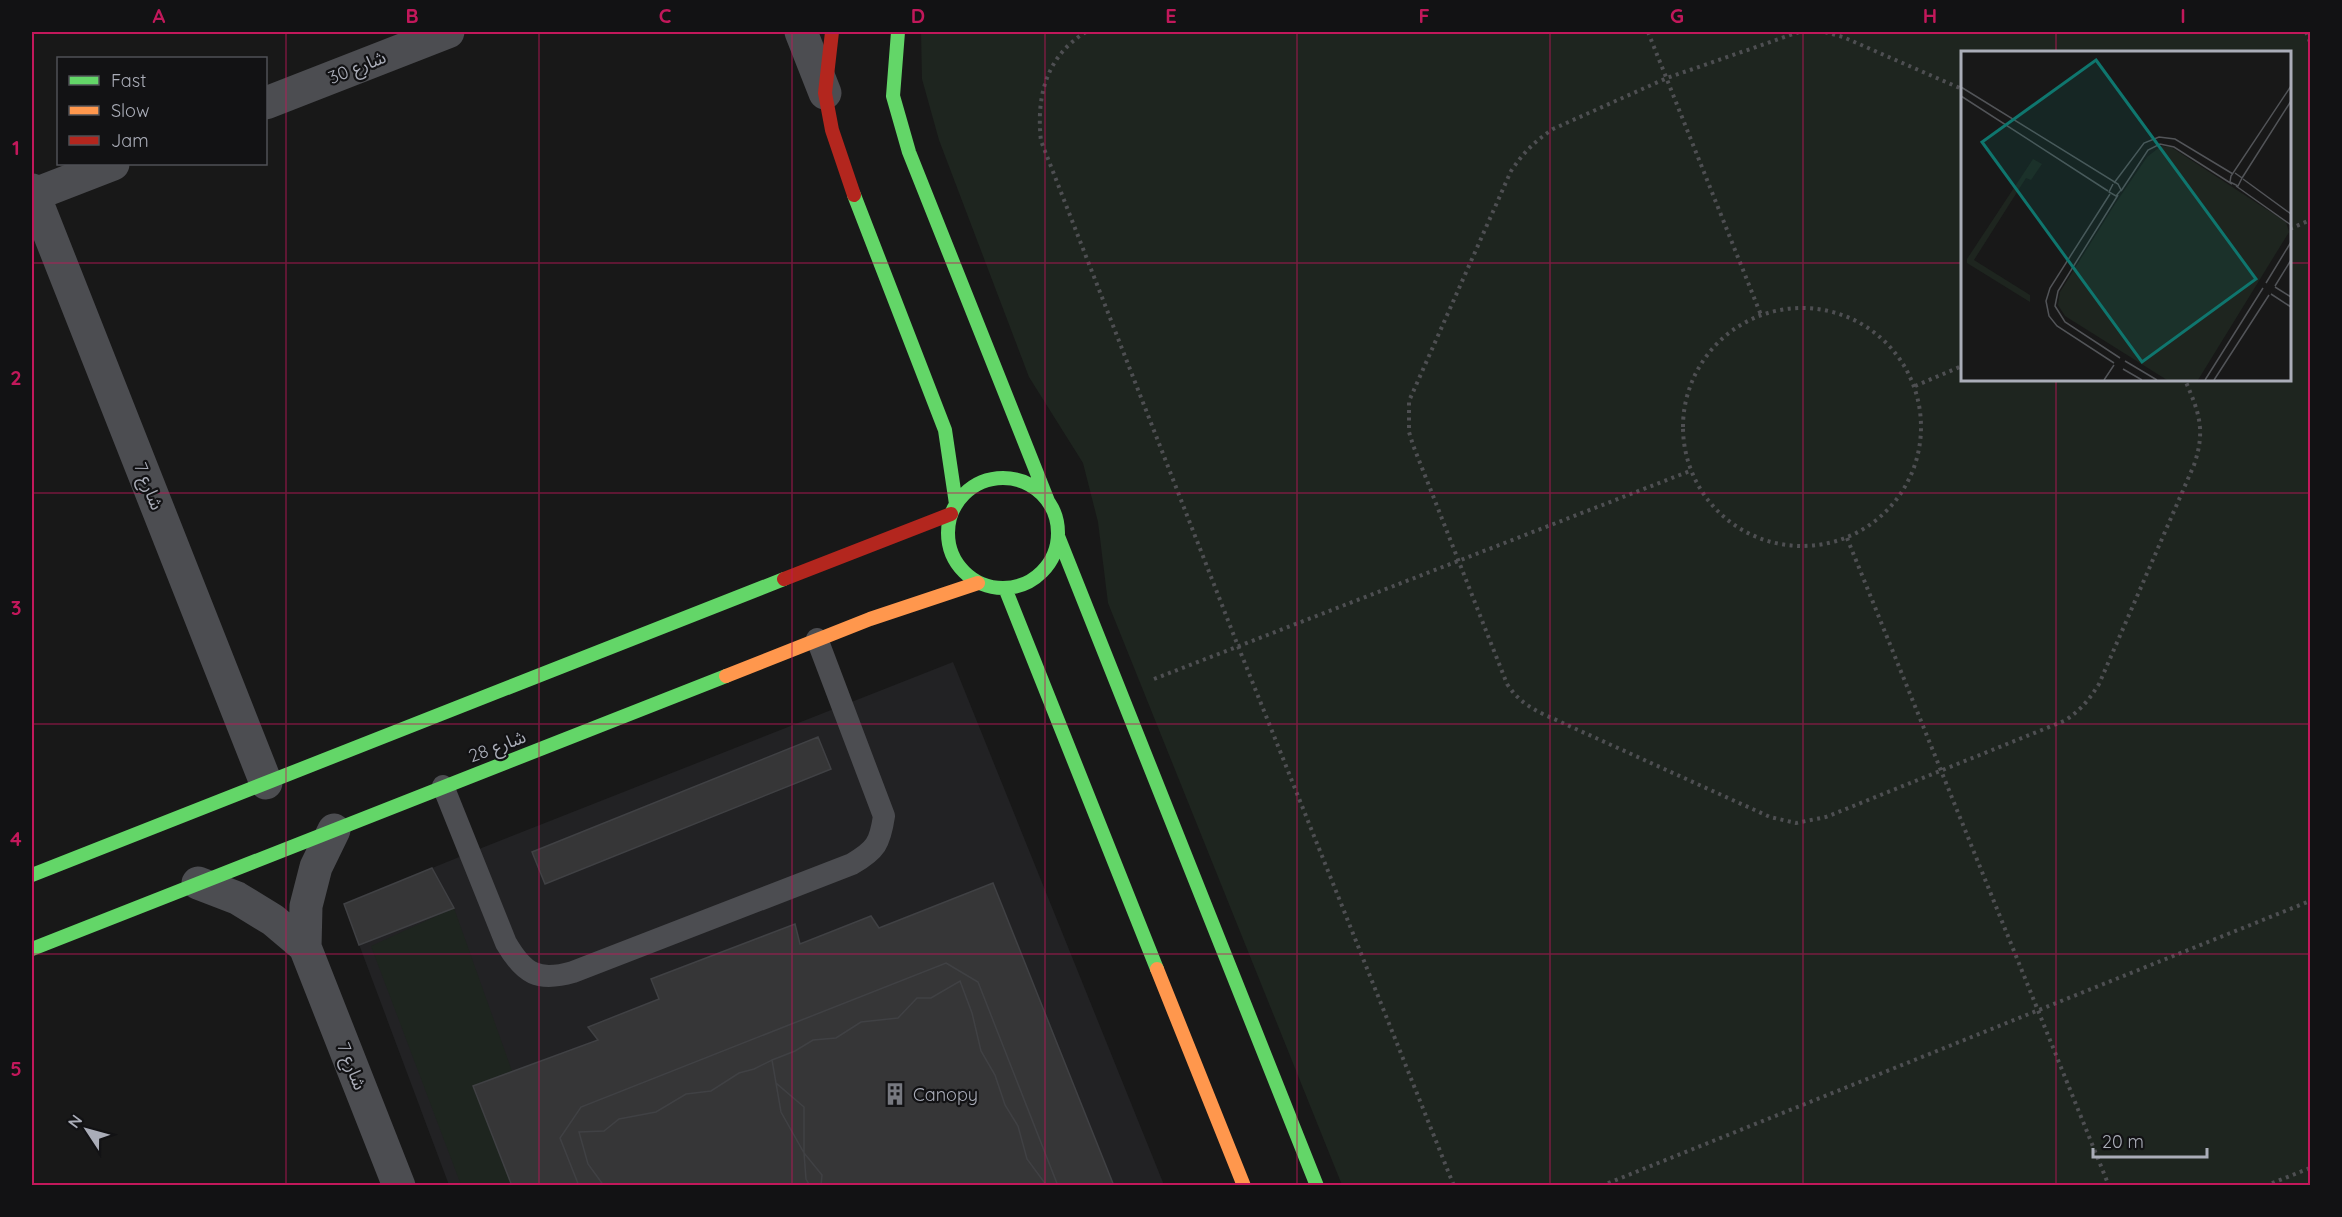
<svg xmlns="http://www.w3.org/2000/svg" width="2342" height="1217" font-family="Quicksand,'Noto Sans Arabic',sans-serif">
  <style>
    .built { fill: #222224 }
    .green { fill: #1e251f; fill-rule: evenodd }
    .building { fill: #363637; stroke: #404144; stroke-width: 1.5 }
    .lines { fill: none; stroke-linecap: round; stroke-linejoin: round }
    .path { stroke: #4e4f52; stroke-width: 4; stroke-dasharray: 3 4.5; stroke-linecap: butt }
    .lane { stroke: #4c4d51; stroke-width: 22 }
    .street { stroke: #4c4d51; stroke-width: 33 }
    .fast { stroke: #63d668; stroke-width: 14 }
    .slow { stroke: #ff974d; stroke-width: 14 }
    .jam { stroke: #b3261e; stroke-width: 14 }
    .grid { fill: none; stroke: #c2185b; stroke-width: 1.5; stroke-opacity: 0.55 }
    .labels { text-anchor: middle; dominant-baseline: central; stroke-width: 4.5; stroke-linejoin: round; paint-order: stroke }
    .street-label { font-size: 18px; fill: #aaadb8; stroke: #121214 }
    .poi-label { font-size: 18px; fill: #aaadb8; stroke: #121214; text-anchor: start }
    .inset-road { fill: none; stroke: #525458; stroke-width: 1.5 }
    .view { fill: #0f766e; fill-opacity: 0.15; stroke: #0f766e; stroke-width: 3 }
    .inset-edge { fill: none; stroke: #aaadb8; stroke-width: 3 }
    .neatline { fill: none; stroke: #c2185b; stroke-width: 2 }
    .grid-label { font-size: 20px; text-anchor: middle; font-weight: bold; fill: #c2185b }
  </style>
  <rect width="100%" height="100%" fill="#181818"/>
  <!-- built -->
  <path class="built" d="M953 662 1164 1185H449L344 904 469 853Z"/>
  <!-- green -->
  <path class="green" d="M921 32H2310V1185H1342L1108 603 1098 522 1083 463 1029 377 939 140 922 79ZM1962 52H2290V380H1962Z
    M454 908 512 1071 473 1086 511 1185H461L371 946Z"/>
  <!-- building -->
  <path class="building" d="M818 737 831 769 545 884 532 852Z
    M432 868 454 908 359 945 344 904Z
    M993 883 1114 1186H512L473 1086 598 1040 588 1027 659 999 651 979 795 924 800 944 871 916 879 928Z
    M946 963 978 982 1058 1186H579L560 1138 581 1107Z
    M960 981 972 1013 981 1051 995 1075 1005 1105 1018 1126 1027 1159 1047 1186H821L822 1175 804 1153V1107L776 1083 772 1060 795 1051 813 1040 836 1038 861 1022 898 1018 917 998H931Z
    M772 1060 781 1112 804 1153 806 1179 810 1186H604L588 1164 579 1132 604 1131 619 1119 656 1112 686 1094 711 1091 739 1073 754 1069Z"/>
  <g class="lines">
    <!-- path -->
    <path class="path" d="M1086 32C1046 56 1036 97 1041 141L1238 646 1454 1186
      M1648 32 1761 315
      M1799 32 1667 78 1553 129C1535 141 1523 153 1511 171L1409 401V432L1413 445 1507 684C1517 699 1527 706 1543 714L1770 817 1796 823 1826 817 2064 721C2080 711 2089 700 2099 684L2194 465C2206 430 2199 412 2185 380
      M1825 32 1843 37 1962 89
      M2306 32 2310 42
      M2290 229 2310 220
      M1683 427a119 119 0 1 1 238 0a119 119 0 1 1-238 0Z
      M1915 386 1962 366
      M1847 538 2109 1186
      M1154 679 1690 471
      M1601 1186 2310 901
      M2265 1186 2310 1168"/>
    <!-- lane -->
    <path class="lane" d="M443 786 506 943C524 974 538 982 573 972L852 864C876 850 880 843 884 816L817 639"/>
    <!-- street -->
    <path class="street" d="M801 32 825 93
      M266 103 448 32
      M32 190 266 783
      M33 195 113 164
      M334 830 316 867 306 906 305 947 399 1186
      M198 883 237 898 273 920 305 947"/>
    <!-- fast -->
    <path class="fast" d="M898 32 893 96 909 152 1048 501
      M854 195 945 430 956 504
      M948 533a55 55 0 1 1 110 0a55 55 0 1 1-110 0Z
      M1058 536 1317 1186
      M1005 588 1157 969
      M32 875 784 579
      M32 949 726 676"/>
    <!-- slow -->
    <path class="slow" d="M726 676 870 619 978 583
      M1157 969 1244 1186"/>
    <!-- jam -->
    <path class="jam" d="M832 32 825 93 832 130 854 195
      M784 579 951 514"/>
  </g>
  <!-- grid -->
  <path class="grid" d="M286 32V1186M539 32V1186M792 32V1186M1045 32V1186M1297 32V1186M1550 32V1186M1803 32V1186M2056 32V52M32 263H1962M2290 263H2310M2056 380V1186M32 493H2310M32 724H2310M32 954H2310"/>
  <!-- icons -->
  <defs>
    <g id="building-bare" transform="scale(1.8)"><path d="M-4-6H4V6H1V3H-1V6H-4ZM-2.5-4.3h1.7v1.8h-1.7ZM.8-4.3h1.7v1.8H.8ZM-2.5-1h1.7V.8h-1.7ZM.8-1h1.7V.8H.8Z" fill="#777980" stroke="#121214" stroke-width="2.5" paint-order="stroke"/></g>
  </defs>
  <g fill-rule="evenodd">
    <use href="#building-bare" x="895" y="1094"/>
  </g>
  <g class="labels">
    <!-- street labels -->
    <g class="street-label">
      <text transform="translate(357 67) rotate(-22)">شارع 30</text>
      <text transform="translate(149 486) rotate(68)">شارع 7</text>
      <text transform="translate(497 746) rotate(-21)">شارع 28</text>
      <text transform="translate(352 1066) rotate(68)">شارع 7</text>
    </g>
    <!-- poi labels -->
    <g class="poi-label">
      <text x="913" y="1094">Canopy</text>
    </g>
  </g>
  <!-- overview -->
  <g transform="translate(1961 51)">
    <rect width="330" height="330" fill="#181818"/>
    <path d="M200 95 210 96 325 171 328 181 237 329H206L104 265 97 254 99 241 154 153 186 106ZM72 108 81 113 70 129 65 127 13 209 69 244V251L6 212V208Z" fill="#1e251f"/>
    <path class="inset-road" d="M0 36 157 133 160 139 155 145 148 141 152 133M0 45 147 140M274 122 281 127 277 135 269 131 270 125 330 35M281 127 330 50M282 128 330 163M153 132 183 92 198 86 214 88 272 123M275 135 330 174M160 140 187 99 199 93 213 96 271 133M149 143 89 237 85 250 88 265 96 275 153 312M157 144 97 240 94 255 104 271 159 307M305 232 330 191M314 235 330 209M314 236 330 246M310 243 330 256M164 310 196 329M162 318 181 329M143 329 153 314M244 329 302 237M253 329 308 244"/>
    <path class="view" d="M135 9 295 228 181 311 21 91Z"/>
    <rect width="330" height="330" class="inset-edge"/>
  </g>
  <!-- border -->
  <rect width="2342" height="1217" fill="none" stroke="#121214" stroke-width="66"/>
  <!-- legend -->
  <rect x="57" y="57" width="210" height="108" fill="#121214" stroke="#4f5056" stroke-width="1.5"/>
  <rect x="69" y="76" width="30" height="9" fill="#63d668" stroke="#4f5056" stroke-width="1.5"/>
  <text x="111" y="87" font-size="18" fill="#aaadb8">Fast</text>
  <rect x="69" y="106" width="30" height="9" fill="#ff974d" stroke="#4f5056" stroke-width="1.5"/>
  <text x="111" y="117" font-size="18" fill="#aaadb8">Slow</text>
  <rect x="69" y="136" width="30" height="9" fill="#b3261e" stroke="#4f5056" stroke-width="1.5"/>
  <text x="111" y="147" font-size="18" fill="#aaadb8">Jam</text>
  <!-- north arrow -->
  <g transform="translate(87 1130) rotate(306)" stroke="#121214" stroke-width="4.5" paint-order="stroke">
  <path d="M0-4.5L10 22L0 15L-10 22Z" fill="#aaadb8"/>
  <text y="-9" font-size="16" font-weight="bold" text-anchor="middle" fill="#aaadb8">N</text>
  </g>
  <!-- scale -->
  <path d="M2093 1148v9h114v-9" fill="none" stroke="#aaadb8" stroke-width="3"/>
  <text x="2102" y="1148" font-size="18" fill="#aaadb8" stroke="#121214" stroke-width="4.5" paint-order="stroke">20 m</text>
  <rect x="33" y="33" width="2276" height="1151" class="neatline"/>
  <g class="grid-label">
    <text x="159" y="23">A</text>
    <text x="412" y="23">B</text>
    <text x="665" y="23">C</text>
    <text x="918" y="23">D</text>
    <text x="1171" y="23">E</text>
    <text x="1424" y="23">F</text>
    <text x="1677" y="23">G</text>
    <text x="1930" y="23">H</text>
    <text x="2183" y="23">I</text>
    <text x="16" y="155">1</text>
    <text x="16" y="385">2</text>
    <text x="16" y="615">3</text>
    <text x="16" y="846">4</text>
    <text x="16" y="1076">5</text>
  </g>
</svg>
